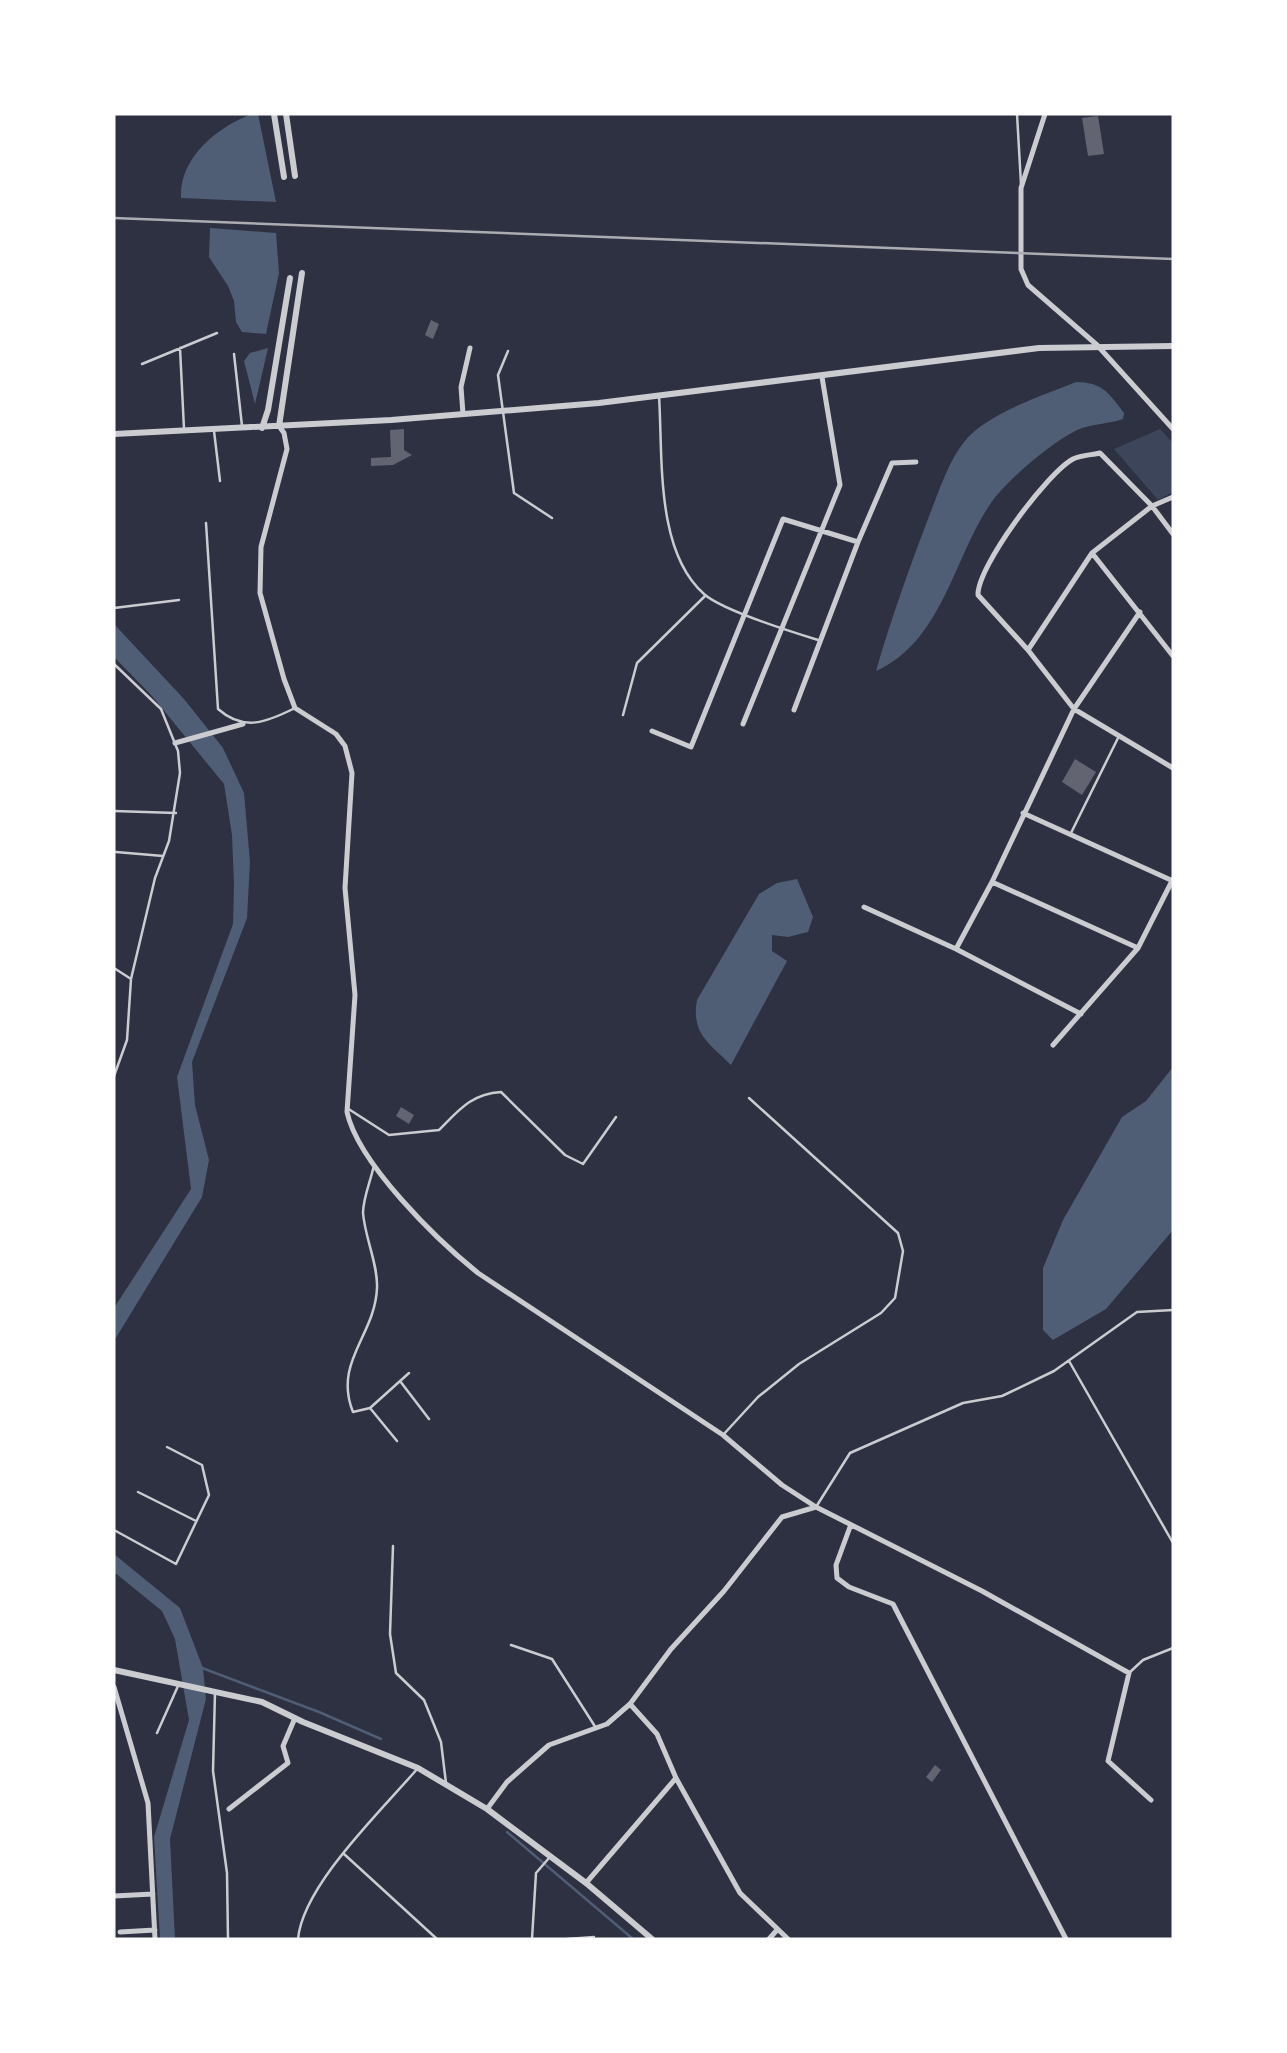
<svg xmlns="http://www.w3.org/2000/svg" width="1287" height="2053" font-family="Manrope,sans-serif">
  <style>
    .green { fill: #3c4559 }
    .water { fill: #4f5d75 }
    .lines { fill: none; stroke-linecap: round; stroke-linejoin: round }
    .stream { stroke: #4f5d75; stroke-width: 2.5 }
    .building { fill: #626471 }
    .service { stroke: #caccd0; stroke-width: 2.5 }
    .minor { stroke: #caccd0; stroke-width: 5 }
    .tertiary { stroke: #caccd0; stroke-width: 6 }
    .rail { stroke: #abadb3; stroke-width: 2.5 }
  </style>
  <rect width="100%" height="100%" fill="#2d3142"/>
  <!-- green -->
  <path class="green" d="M1160 429 1173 443V492L1158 500 1114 449Z"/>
  <!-- water -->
  <path class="water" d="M252 114H258L276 202 181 198C179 158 217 127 252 114Z
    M210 228 276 233 279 273 266 334 242 332 236 322 234 301 228 286 209 257Z
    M268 348 255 404 244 361 250 353Z
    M1076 382C1102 382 1109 393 1124 413L1123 419C1109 424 1090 424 1077 430 1051 443 1008 479 991 503 953 558 943 641 876 671 891 619 909 569 928 519 938 494 947 464 964 442 985 414 1044 395 1076 382Z
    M114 624 184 699 223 748 244 793 250 862 247 918 192 1062 195 1105 209 1160 202 1197 114 1341V1308L191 1189 177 1077 233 924 234 885 232 835 224 784 152 696 114 657Z
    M797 879 813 917 808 932 788 937 772 935V951L787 961 731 1065C709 1043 691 1034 697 1000L759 894 777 883Z
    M1173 1067V1230L1106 1309 1053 1340 1043 1330V1268L1063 1220 1122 1117 1146 1101Z
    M114 1554 180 1608 203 1668 206 1699 170 1839 175 1939H160L154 1837 189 1720 175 1639 162 1611 114 1572Z"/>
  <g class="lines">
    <!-- stream -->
    <path class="stream" d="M202 1668 319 1712 381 1739
      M507 1832 633 1939"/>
  </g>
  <!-- building -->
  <path class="building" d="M1098 116 1104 154 1088 156 1082 118Z
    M431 320 439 324 433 339 425 335Z
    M404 429V450L412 455 393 465 371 466V458L391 457 390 430Z
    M1075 759 1096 772 1082 795 1062 782Z
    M401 1107 414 1115 409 1124 396 1116Z
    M935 1765 941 1770 932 1782 926 1777Z"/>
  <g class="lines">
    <!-- service -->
    <path class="service" d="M1017 114 1021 184
      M180 348 184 429
      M508 351 498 375 514 493 552 518
      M234 354 242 426
      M142 364 217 333
      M659 396C663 456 655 551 704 594 723 611 792 632 818 640
      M214 431 220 481
      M206 523 218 709C244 732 267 722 295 708
      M114 608 179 600
      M114 664 161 709 178 751 180 773 169 841 155 878 131 979 127 1040 114 1076
      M623 715 637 663 705 596
      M114 811 176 813
      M1071 833 1118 738
      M116 852 163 856
      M114 968 131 979
      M347 1108 389 1135 439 1130C459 1110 471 1094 501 1092L565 1155 583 1164 616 1117
      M374 1165C371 1180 363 1198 363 1213 365 1238 378 1264 377 1288 375 1336 333 1362 353 1412L370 1408 409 1373
      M1069 1361 1173 1543
      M400 1381 429 1419
      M370 1408 397 1441
      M723 1435 758 1397 799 1364 881 1313 895 1298 903 1251 898 1233 749 1098
      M138 1492 196 1521
      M816 1507 850 1453 963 1403 1002 1396 1054 1371 1137 1312 1173 1310
      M114 1530 176 1564 209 1495 202 1465 167 1447
      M393 1546 390 1634 396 1673 424 1700 441 1742 446 1783
      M511 1645 552 1659 596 1728
      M1129 1673 1143 1660 1173 1648
      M215 1692 213 1771 227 1873 228 1939
      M157 1733 178 1686
      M344 1854 437 1939
      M298 1939C303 1885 382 1810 418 1768
      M532 1939 536 1873 549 1858
      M567 1939 594 1937"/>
    <!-- minor -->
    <path class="minor" d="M1045 114 1021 188V269L1028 285 1097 345 1173 429
      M463 414 461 387 470 348
      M279 426 284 433 287 449 261 547 260 593 284 679 295 708 336 734 345 746 352 773 345 888 355 995 347 1112C358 1163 437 1240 478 1273L723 1435 782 1485 816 1507 982 1591 1129 1673 1108 1761 1151 1800
      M1173 534 1152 506 1100 453C1092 455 1081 455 1073 459 1047 473 977 567 978 595L1028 650 1074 709 1173 768
      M1092 553 1173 656
      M1028 650 1092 553 1152 506 1173 497
      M794 710 858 542 892 463 916 462
      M743 724 840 485 822 377
      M652 731 691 747 783 519 858 542
      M175 743 243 724
      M1023 813 1173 881
      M992 882 1138 948
      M864 907 956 949 1081 1014
      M956 949 992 882 1074 709 1140 612
      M1053 1045 1138 948 1173 879
      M850 1527 836 1565 837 1578 849 1587 893 1604 1066 1939
      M114 1687 148 1803 155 1939
      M630 1704 657 1734 676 1778 740 1893 788 1939
      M229 1809 288 1763 283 1746 295 1718
      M487 1809 507 1782 549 1745 607 1724 630 1704 671 1649 724 1591 782 1517 816 1507
      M586 1883 676 1778
      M114 1896 153 1894
      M120 1932 155 1930
      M769 1939 777 1930"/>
    <!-- tertiary -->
    <path class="tertiary" d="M274 114 284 177
      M286 114 295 176
      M279 426 302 273
      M262 428 268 410 290 278
      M114 434 391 420 599 403 1039 348 1173 346
      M114 1670 262 1702 303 1722 418 1768 487 1809 586 1883 652 1939"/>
    <!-- rail -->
    <path class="rail" d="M114 218 1173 259"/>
  </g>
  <!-- border -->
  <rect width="1287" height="2053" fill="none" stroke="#ffffff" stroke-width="231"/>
</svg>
